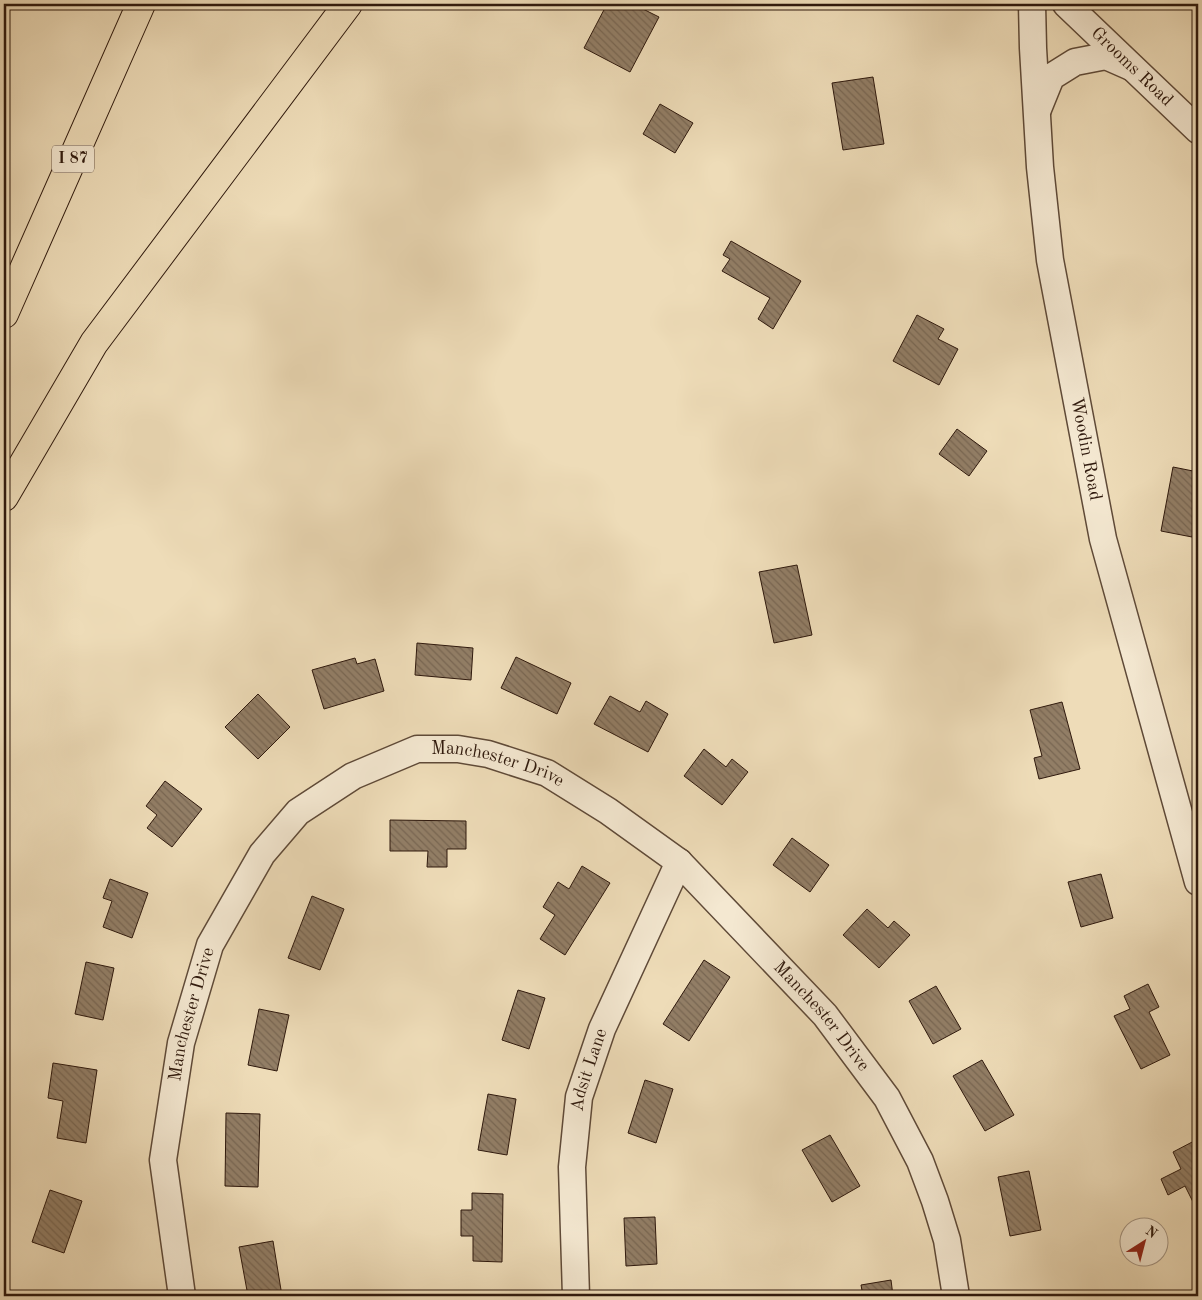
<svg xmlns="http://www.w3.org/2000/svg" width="1202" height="1300" font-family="'Old Standard TT',serif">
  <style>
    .building { fill: url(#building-back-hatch); stroke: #2f190d }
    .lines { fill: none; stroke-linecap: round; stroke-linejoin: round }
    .minor-casing { stroke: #5f4a38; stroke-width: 29 }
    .highway-casing { stroke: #2f190d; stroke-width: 30 }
    .minor { stroke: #f4e8d1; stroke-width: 26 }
    .highway { stroke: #eedcb8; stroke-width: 28 }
    .labels { text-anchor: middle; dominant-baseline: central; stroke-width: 4; stroke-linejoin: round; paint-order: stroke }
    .shield { fill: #f4e8d1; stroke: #6a5748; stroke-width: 1 }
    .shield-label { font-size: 16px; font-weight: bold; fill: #2f190d }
    .street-label { font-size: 18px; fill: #2f190d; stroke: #f4e8d1 }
  </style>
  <defs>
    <pattern id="building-back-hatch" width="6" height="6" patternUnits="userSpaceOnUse" patternTransform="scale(1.25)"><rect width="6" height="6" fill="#927e66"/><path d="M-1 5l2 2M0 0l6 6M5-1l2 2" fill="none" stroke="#786652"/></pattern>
  </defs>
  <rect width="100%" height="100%" fill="#eedcb8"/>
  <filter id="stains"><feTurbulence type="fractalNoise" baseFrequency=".004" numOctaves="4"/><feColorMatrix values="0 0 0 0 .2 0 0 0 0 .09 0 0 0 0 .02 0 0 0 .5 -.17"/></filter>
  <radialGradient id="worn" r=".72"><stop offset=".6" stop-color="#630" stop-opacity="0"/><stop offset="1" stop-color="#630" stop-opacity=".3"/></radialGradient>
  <!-- building -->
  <path class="building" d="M607 4H633L659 17 630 72 584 48Z
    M873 77 884 144 843 150 832 83Z
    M660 104 693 123 675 153 643 134Z
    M731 241 801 281 773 329 758 319 770 298 722 271 730 259 723 255Z
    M917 315 944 329 938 339 958 349 939 385 893 361Z
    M957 429 987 451 969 476 939 454Z
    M1173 467 1198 472V504L1192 537 1161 531Z
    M797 565 812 635 774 643 759 572Z
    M417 643 473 648 471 680 415 675Z
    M516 657 571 683 557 714 501 688Z
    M355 658 357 664 375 659 384 691 324 709 312 670Z
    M258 694 290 727 258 759 225 727Z
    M610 696 640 712 646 701 668 714 648 752 594 724Z
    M1062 702 1080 769 1039 779 1034 758 1042 756 1030 710Z
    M704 749 726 767 732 759 748 772 722 805 684 776Z
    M165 781 202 809 172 847 147 828 157 815 146 806Z
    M390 820 466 821V849H447V867H427L428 851H390Z
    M792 838 829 865 810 892 773 865Z
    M582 866 610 883 565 955 540 939 555 915 543 907 558 882 569 889Z
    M1101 874 1113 918 1081 927 1068 882Z
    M110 879 148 893 132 938 103 927 112 901 103 898Z
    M312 896 344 909 320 970 288 958Z
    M867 909 888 928 894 921 910 935 879 968 843 935Z
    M704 960 730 977 689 1041 663 1024Z
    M86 962 114 968 103 1020 75 1014Z
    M1148 984 1159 1007 1149 1012 1170 1055 1141 1069 1114 1016 1130 1009 1124 996Z
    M936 986 961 1029 933 1044 909 1001Z
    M518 990 545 998 529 1049 502 1040Z
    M259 1009 289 1015 277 1071 248 1065Z
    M982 1060 1014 1115 985 1131 953 1076Z
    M53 1063 97 1070 86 1143 57 1138 63 1101 48 1098Z
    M645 1080 673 1089 656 1143 628 1133Z
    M488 1094 516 1099 507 1155 478 1150Z
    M226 1113 260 1114 258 1187 225 1186Z
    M830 1135 860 1186 832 1202 802 1150Z
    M1196 1140 1198 1143V1202L1194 1204 1185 1186 1168 1195 1161 1179 1181 1169 1173 1152Z
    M1029 1171 1041 1230 1010 1236 998 1177Z
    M50 1190 82 1201 64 1253 32 1242Z
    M472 1193 503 1194 502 1262 473 1261V1236H461V1210H472Z
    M655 1217 657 1264 626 1266 624 1218Z
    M273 1241 282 1296H248L239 1247Z
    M891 1280 893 1296H863L861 1285Z"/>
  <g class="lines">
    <!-- minor casing -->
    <g class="minor-casing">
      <g id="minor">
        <path id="s1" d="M1032 4 1033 48 1040 167 1050 260 1103 539 1198 882"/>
        <path id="s2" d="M1066 4 1198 130"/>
        <path d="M1038 109 1051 77 1075 62 1106 56 1131 67"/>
        <path id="s3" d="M182 1296 163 1160 181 1043 210 945 262 854 298 812 353 776 417 749H458L488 754 547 773 608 811 679 862 825 1015 887 1098 920 1161 935 1201 947 1240 956 1296"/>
        <path id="s4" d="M576 1296 572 1167 579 1097 602 1029 679 862"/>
      </g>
    </g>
    <!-- highway casing -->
    <g class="highway-casing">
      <path id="highway" d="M4 314 141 4
        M4 497 94 343 348 4"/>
    </g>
    <!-- minor -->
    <use href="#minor" class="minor"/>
    <!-- highway -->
    <use href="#highway" class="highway"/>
  </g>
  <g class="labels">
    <!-- shield labels -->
    <rect class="shield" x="52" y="145.5" width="42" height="27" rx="4"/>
    <g class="shield-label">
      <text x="73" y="159">I 87</text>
    </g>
    <!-- street labels -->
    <g class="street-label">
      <text stroke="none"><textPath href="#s2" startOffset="91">Grooms Road</textPath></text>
      <text stroke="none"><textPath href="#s1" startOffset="449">Woodin Road</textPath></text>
      <text stroke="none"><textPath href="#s3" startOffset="736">Manchester Drive</textPath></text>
      <text stroke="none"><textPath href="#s3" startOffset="286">Manchester Drive</textPath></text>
      <text stroke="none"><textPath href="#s3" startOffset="1156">Manchester Drive</textPath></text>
      <text stroke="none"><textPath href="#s4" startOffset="228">Adsit Lane</textPath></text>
    </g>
  </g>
  <!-- margin -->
  <rect width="1202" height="1300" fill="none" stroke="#eedcb8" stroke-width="20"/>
  <rect x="5" y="5" width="1192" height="1290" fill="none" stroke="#2f190d" stroke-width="2.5"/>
  <rect x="10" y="10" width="1182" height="1280" fill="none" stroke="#2f190d"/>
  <!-- north arrow -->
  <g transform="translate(1144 1242) rotate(36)"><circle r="24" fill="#f4e8d1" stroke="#a59583"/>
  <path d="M0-4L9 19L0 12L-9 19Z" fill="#8f2418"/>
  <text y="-8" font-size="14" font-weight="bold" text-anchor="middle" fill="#2f190d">N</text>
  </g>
  <rect width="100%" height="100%" filter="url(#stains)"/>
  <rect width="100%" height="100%" fill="url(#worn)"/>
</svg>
